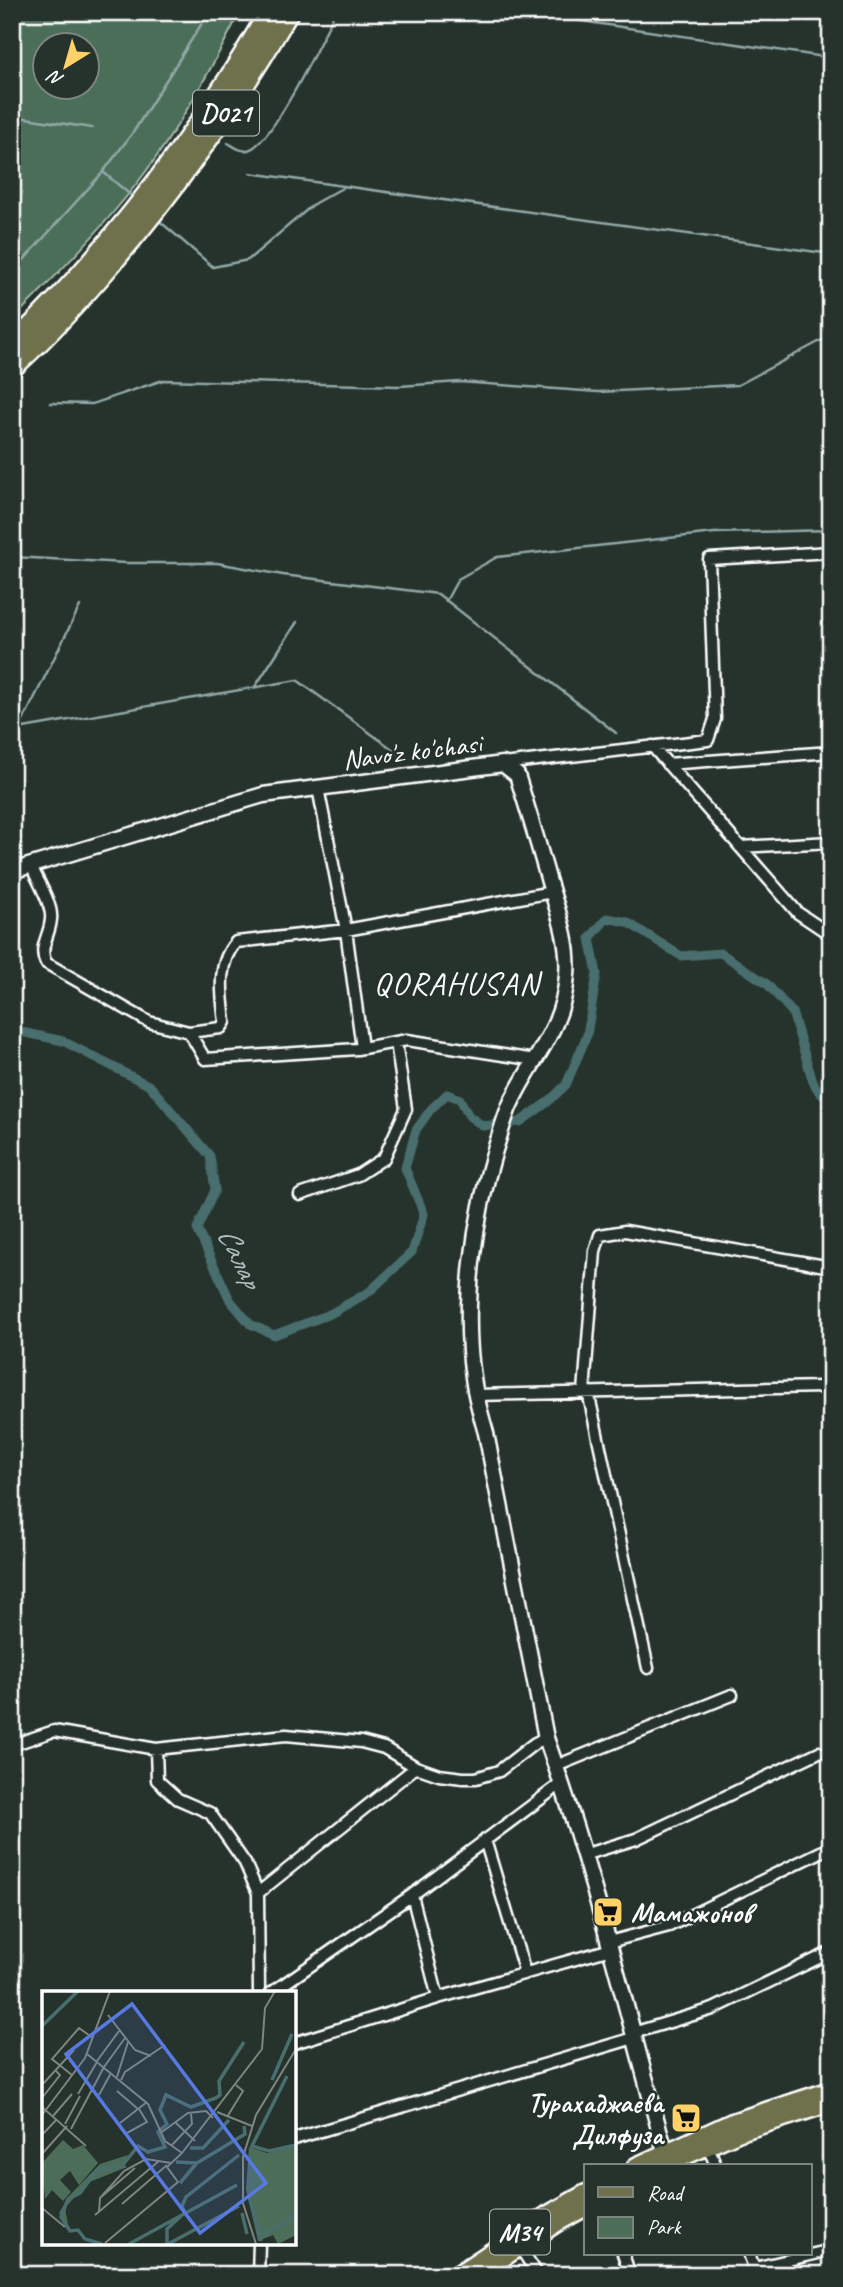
<svg xmlns="http://www.w3.org/2000/svg" width="843" height="2287" font-family="Caveat,sans-serif">
  <style>
    .green { fill: #4c6e59; stroke: #a6b6ac; stroke-width: 2; fill-rule: evenodd }
    .lines { fill: none; stroke-linecap: round; stroke-linejoin: round }
    .stream { stroke: #92a8a8; stroke-width: 2.5 }
    .canal { stroke: #4a6e6e; stroke-width: 9 }
    .street-casing { stroke: #fff; stroke-width: 15 }
    .secondary-casing { stroke: #fff; stroke-width: 19 }
    .primary-casing { stroke: #fff; stroke-width: 21 }
    .highway-casing { stroke: #fff; stroke-width: 23 }
    .street { stroke: #26332d; stroke-width: 10 }
    .secondary { stroke: #26332d; stroke-width: 14 }
    .primary { stroke: #6e714b; stroke-width: 16 }
    .highway { stroke: #6e714b; stroke-width: 18 }
    .labels { text-anchor: middle; dominant-baseline: central; stroke-width: 5; stroke-linejoin: round; paint-order: stroke }
    .shield { fill: #26332d; stroke: #bec2c0; stroke-width: 2 }
    .shield-label { font-size: 26px; font-weight: bold; fill: #fff }
    .street-label { font-size: 28px; fill: #fff; stroke: #26332d }
    .poi-label { font-size: 28px; font-weight: bold; fill: #fff; stroke: #26332d; text-anchor: start }
    .water-label { font-size: 30px; font-style: italic; fill: #aebebe; stroke: #26332d }
    .quarter-label { font-size: 32px; letter-spacing: 2px; fill: #fff; stroke: #26332d }
    .inset-river { fill: none; stroke: #4a6e6e; stroke-width: 3.5 }
    .inset-road { fill: none; stroke: #7d8581; stroke-width: 2 }
    .view { fill: #567ae2; fill-opacity: 0.15; stroke: #567ae2; stroke-width: 3.5 }
    .inset-edge { fill: none; stroke: #fff; stroke-width: 3.5 }
  </style>
  <rect width="100%" height="100%" fill="#26332d"/>
  <filter id="ink" filterUnits="userSpaceOnUse"><feTurbulence type="fractalNoise" baseFrequency=".0143" numOctaves="2"/><feDisplacementMap in="SourceGraphic" scale="14" xChannelSelector="R" yChannelSelector="G"/><feConvolveMatrix kernelMatrix="1 2 1 2 8 2 1 2 1" color-interpolation-filters="sRGB"/></filter>
  <g filter="url(#ink)">
    <!-- green -->
    <path class="green" d="M12 12H240C210 71 179 129 138 182 100 231 56 276 12 320ZM46 46H88V88H46Z"/>
    <g class="lines">
      <!-- stream -->
      <path class="stream" d="M520 12 831 58
        M12 116 92 128
        M228 143C234 146 240 152 248 150 272 145 323 37 335 12
        M103 172 133 197
        M250 173 831 254
        M156 218 213 267 248 260 315 203 344 187
        M12 273 103 172 134 131 209 12
        M50 403 92 404 163 380 399 386 460 382 598 392 738 385 826 338 831 329
        M12 557 126 563H217L283 575 438 594 616 733
        M446 601 458 579 497 557 714 533 831 530
        M255 687 297 622
        M19 729 80 606
        M12 730 297 680 402 756"/>
      <!-- canal -->
      <path class="canal" d="M12 1030 63 1041 150 1086 210 1156 215 1190 197 1229 230 1300 250 1324 274 1335 330 1314 369 1292 412 1252 424 1214 405 1168 416 1130 431 1109 447 1094 460 1099 469 1116 483 1126 520 1122 548 1102 566 1085 587 1035 597 974 590 938 607 918 627 922 681 956 721 953 767 984 792 1012 813 1082 820 1093 831 1094"/>
      <!-- street casing -->
      <g class="street-casing">
        <path id="street" d="M652 746 798 913 831 935
          M503 764 708 740 715 719 709 559 831 552
          M667 764 831 752
          M318 788 346 930 362 1048
          M740 847 831 842
          M31 866C37 879 53 905 51 919 50 936 38 947 46 963L149 1022 189 1032 205 1059 357 1049 407 1040 535 1060
          M189 1032 221 1028 225 1022C222 995 216 964 236 942L346 930 552 892
          M300 1195 358 1175 384 1158 406 1109 396 1042
          M584 1392 595 1251 600 1235 625 1231 831 1267
          M588 1392 648 1668
          M476 1395 823 1387
          M12 1745 54 1731 156 1749 286 1735 361 1742 384 1748 416 1767 439 1775 463 1778H476L499 1771 535 1743 546 1738
          M156 1749 157 1780 178 1799 210 1813 245 1863 258 1893 259 1993
          M556 1766 732 1695
          M485 1840 525 1973
          M583 1855 636 1839 819 1752
          M258 1893 416 1767
          M412 1895 438 1998
          M609 1942 669 1926 831 1847
          M271 1993 412 1895 562 1783
          M633 2033 713 2009 831 1952
          M294 2043 438 1998 611 1949
          M294 2139 634 2038
          M708 2146 716 2166
          M519 2246 538 2275
          M623 2254 630 2275
          M749 2254 757 2275
          M755 2268 831 2250
          M258 2275 259 2243"/>
      </g>
      <!-- secondary casing -->
      <g class="secondary-casing">
        <path id="secondary" d="M12 871 263 795 503 764 517 775C528 810 539 846 549 882 558 912 570 943 567 975 563 1031 532 1057 510 1105 504 1119 500 1135 495 1150 474 1220 462 1304 473 1377 475 1396 481 1415 486 1433L546 1738C594 1873 627 2014 665 2151"/>
      </g>
      <!-- primary casing -->
      <g class="primary-casing">
        <path id="primary" d="M636 2166 732 2122 831 2090
          M663 2166 740 2132 831 2103
          M456 2275 547 2215 586 2193
          M477 2275 557 2223 586 2207"/>
      </g>
      <!-- highway casing -->
      <g class="highway-casing">
        <path id="highway" d="M12 345C112 248 199 132 269 12
          M12 368C44 340 73 308 101 276 172 195 235 106 289 12"/>
      </g>
      <!-- street -->
      <use href="#street" class="street"/>
      <!-- secondary -->
      <use href="#secondary" class="secondary"/>
      <!-- primary -->
      <use href="#primary" class="primary"/>
      <!-- highway -->
      <use href="#highway" class="highway"/>
    </g>
  </g>
  <!-- icons -->
  <defs>
    <g id="supermarket-square" transform="scale(1.575)"><rect x="-9" y="-9" width="18" height="18" rx="4" fill="#ffd166" stroke="#26332d"/><path d="M-6-5.5h2.5l.6 2H6L4.5 2H-2.5L-4.4-4H-6ZM-1.5 3.2a1.3 1.3 0 1 0 .1 0ZM3 3.2a1.3 1.3 0 1 0 .1 0Z" fill="#111"/></g>
  </defs>
  <g fill-rule="evenodd">
    <use href="#supermarket-square" x="608" y="1912"/>
    <use href="#supermarket-square" x="686" y="2118"/>
  </g>
  <g class="labels">
    <!-- shield labels -->
    <g class="shield">
      <rect x="193" y="90.5" width="66" height="45" rx="5"/>
      <rect x="490" y="2209.5" width="60" height="45" rx="5"/>
    </g>
    <g class="shield-label">
      <text x="226" y="113">D021</text>
      <text x="520" y="2232">M34</text>
    </g>
    <!-- street labels -->
    <g class="street-label">
      <text transform="translate(412 751) rotate(-7)">Navo'z ko'chasi</text>
    </g>
    <!-- poi labels -->
    <g class="poi-label">
      <text x="631" y="1912">Мамажонов</text>
      <text x="663" y="2102" text-anchor="end">Турахаджаева<tspan x="663" dy="32">Дилфуза</tspan></text>
    </g>
    <!-- water labels -->
    <g class="water-label">
      <text transform="translate(240 1257) rotate(64)">Салар</text>
    </g>
    <!-- quarter labels -->
    <g class="quarter-label">
      <text x="457" y="983">QORAHUSAN</text>
    </g>
  </g>
  <!-- overview -->
  <g transform="translate(42 1991)">
    <rect width="254" height="254" fill="#26332d"/>
    <path d="M21 149 31 158 41 154 56 172 37 194 28 180 18 189 29 201 21 210 10 199 3 208 0 172ZM254 155V244L236 253 231 244 216 250 204 198 207 156 225 162ZM86 164 81 173 85 176 45 192 23 217 27 239 17 222 27 205 58 173Z" fill="#4c6e59"/>
    <path class="inset-river" d="M0 35 36 0M245 85 210 155 227 160 254 154M230 89 250 43M148 157H161L187 129M208 164V209L219 250M134 171 155 172 203 143 202 135M138 192 154 173M143 222 140 215 144 206 197 164M200 222 205 243M218 244 254 224M60 253 43 248 36 239 28 240 19 226 26 208 38 202 55 179 80 175 96 155 106 161 123 156 116 141 125 133 118 119 124 104 149 116 174 107 178 104 177 90 202 51M87 253 195 194M125 253V238L139 225M126 253 197 215"/>
    <path class="inset-road" d="M66 24 93 59 109 65M45 63 106 113 123 150 140 162 220 58 223 17 233 0M55 70 77 40M62 76 83 47M30 84 10 68 37 37 51 47M75 86 86 51M79 89 83 81 123 54M0 94 32 59M75 100 96 118M36 103 55 71M57 104 69 82M0 107 18 84 14 80M0 116 44 155M175 121 210 135M0 124 43 67 68 0M11 125 30 103M185 126 201 100 194 94M78 132 105 111M134 132 153 150M23 133 38 105M29 138 62 76M120 141 146 122 164 120 171 127M85 142 105 131 97 118M0 144 15 128M129 155 150 133 149 123M0 163 25 135M58 207 82 180 104 168 129 172M80 213 125 174M0 217 23 236M57 220 58 207 93 177M53 224 117 170M63 252 136 191 125 176 140 162M214 253 201 212V166L214 124 254 58"/>
    <path class="view" d="M90 13 224 192 158 242 24 63Z"/>
    <rect width="254" height="254" class="inset-edge"/>
  </g>
  <!-- margin -->
  <rect width="843" height="2287" fill="none" stroke="#26332d" stroke-width="42"/>
  <rect x="21" y="21" width="801" height="2245" fill="none" stroke="#fff" stroke-width="2.5" filter="url(#ink)"/>
  <!-- legend -->
  <rect x="584" y="2164" width="228" height="91" fill="#26332d" stroke="#7d8581" stroke-width="2"/>
  <rect x="598" y="2187" width="35" height="10" fill="#6e714b" stroke="#7d8581" stroke-width="2"/>
  <text x="647" y="2200" font-size="21" fill="#ffffff">Road</text>
  <rect x="598" y="2217" width="35" height="21" fill="#4c6e59" stroke="#7d8581" stroke-width="2"/>
  <text x="647" y="2234" font-size="21" fill="#ffffff">Park</text>
  <!-- north arrow -->
  <g transform="translate(66 66) rotate(217)"><circle r="33" fill="#26332d" stroke="#7d8581" stroke-width="2"/>
  <path d="M0-5L12 26L0 18L-12 26Z" fill="#ffd166"/>
  <text y="-10" font-size="19" font-weight="bold" text-anchor="middle" fill="#ffffff">N</text>
  </g>
</svg>
